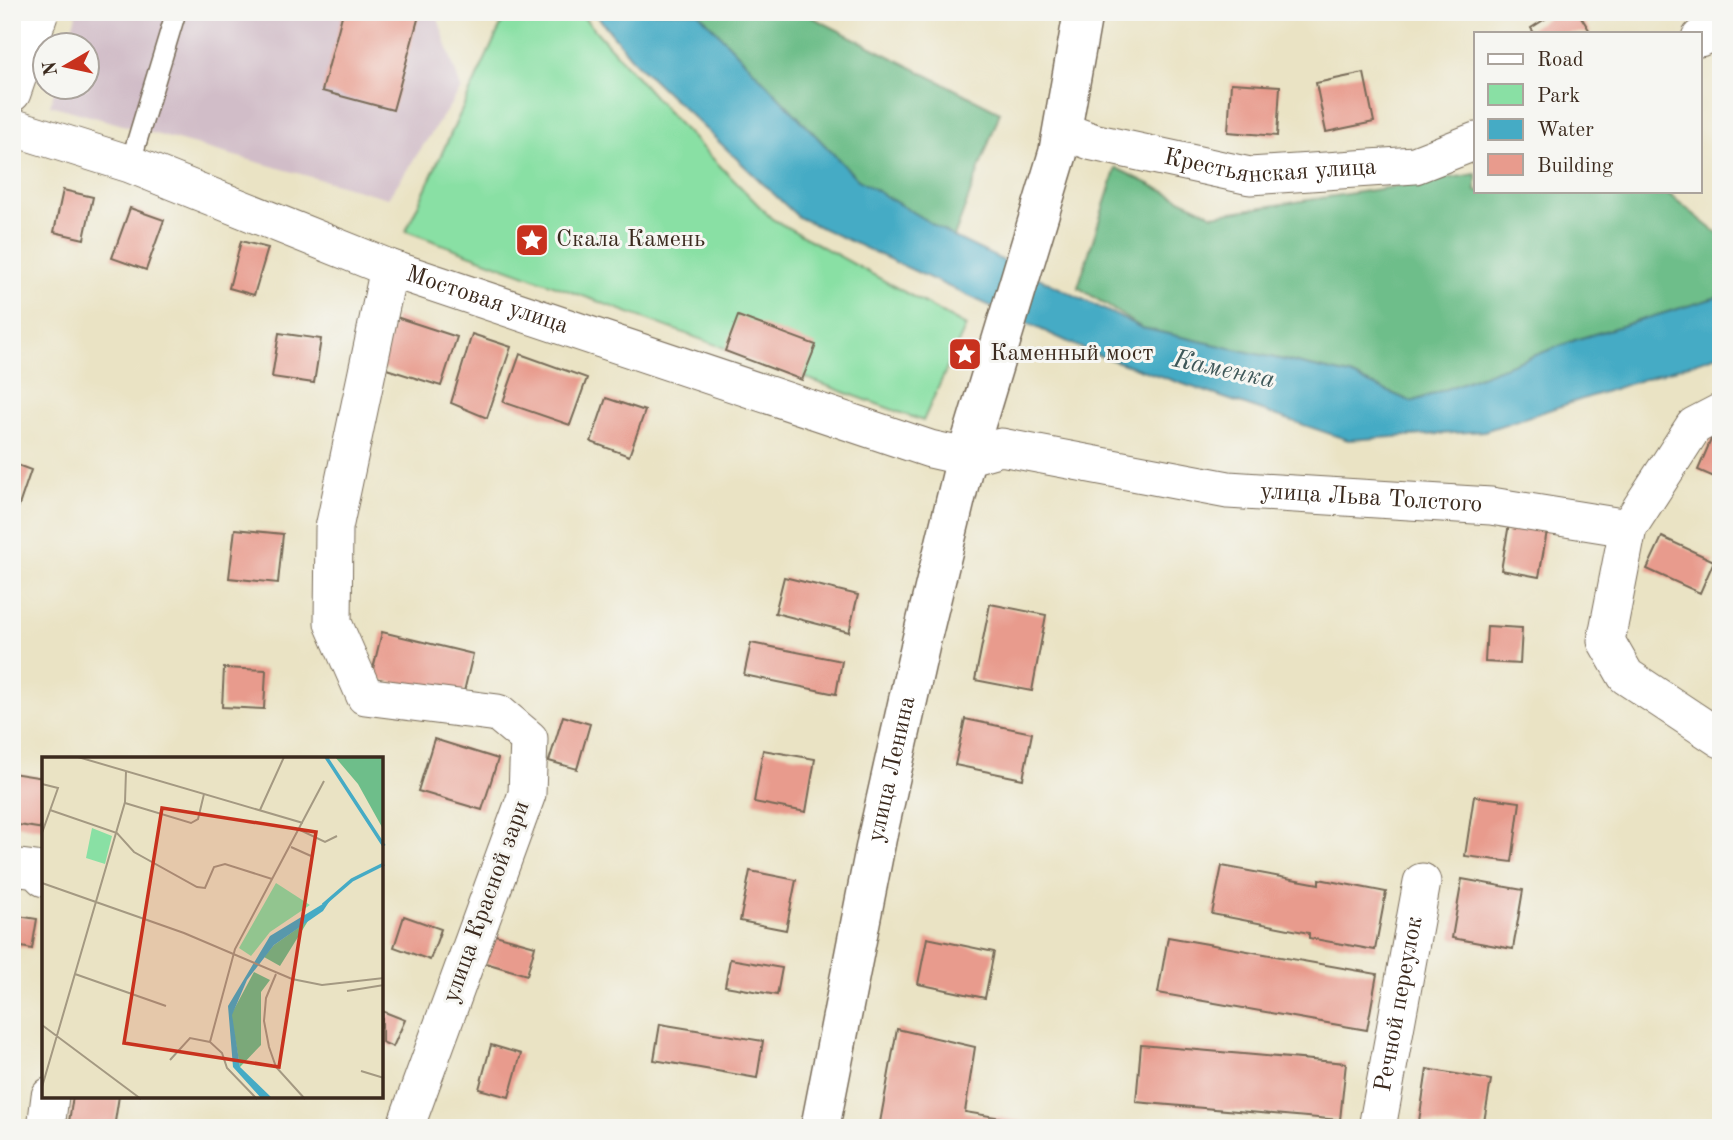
<svg xmlns="http://www.w3.org/2000/svg" width="1733" height="1140" font-family="'Old Standard TT',serif">
  <style>
    .industrial { fill: #d1bdc8 }
    .green { fill: #89e0a4; stroke: #628561; stroke-width: 2 }
    .forest { fill: #6ebe8a; stroke: #547454; stroke-width: 2 }
    .water { fill: #45abc5; stroke: #406a72; stroke-width: 2 }
    .building { fill: #e89b8d }
    .lines { fill: none; stroke-linecap: round; stroke-linejoin: round }
    .lane-casing { stroke: #786b58; stroke-width: 22 }
    .street-casing { stroke: #786b58; stroke-width: 39 }
    .primary-casing { stroke: #786b58; stroke-width: 41 }
    .lane { stroke: #fff; stroke-width: 19 }
    .street { stroke: #fff; stroke-width: 37 }
    .primary { stroke: #fff; stroke-width: 38 }
    .labels { text-anchor: middle; dominant-baseline: central; stroke-width: 6; stroke-linejoin: round; paint-order: stroke }
    .street-label { font-size: 24px; fill: #3b2a1e; stroke: #f6f6f2 }
    .poi-label { font-size: 24px; fill: #3b2a1e; stroke: #f6f6f2; text-anchor: start }
    .water-label { font-size: 26px; font-style: italic; fill: #3e5758; stroke: #f6f6f2 }
    .inset-river { fill: none; stroke: #45abc5; stroke-width: 3.5 }
    .inset-road { fill: none; stroke: #a49982; stroke-width: 2 }
    .view { fill: #c8321e; fill-opacity: 0.15; stroke: #c8321e; stroke-width: 3.5 }
    .inset-edge { fill: none; stroke: #3b2a1e; stroke-width: 3.5 }
  </style>
  <rect width="100%" height="100%" fill="#f6f6f2"/>
  <filter id="ink" filterUnits="userSpaceOnUse"><feTurbulence type="fractalNoise" baseFrequency=".0143" numOctaves="2"/><feDisplacementMap in="SourceGraphic" scale="14" xChannelSelector="R" yChannelSelector="G"/><feConvolveMatrix kernelMatrix="1 2 1 2 8 2 1 2 1" color-interpolation-filters="sRGB"/></filter>
  <filter id="wash" filterUnits="userSpaceOnUse"><feTurbulence type="fractalNoise" baseFrequency=".00686" numOctaves="4" result="noise"/><feDisplacementMap in="SourceGraphic" scale="28" xChannelSelector="R" yChannelSelector="G"/><feGaussianBlur stdDeviation="1.57" result="paint"/><feColorMatrix in="noise" values="0 0 0 0 0 0 0 0 0 0 0 0 0 0 0 0 0 1.4 0 .05"/><feComposite in="paint" operator="in"/></filter>
  <g filter="url(#wash)">
    <rect width="100%" height="100%" fill="#eae3c4"/>
    <!-- industrial -->
    <path class="industrial" d="M77 12H436L461 89 388 198 50 105 55 88H88V46L67 45Z"/>
    <!-- green -->
    <path class="green" d="M507 12H579L675 120 772 219 966 326 923 421 406 231Z"/>
    <!-- forest -->
    <path class="forest" d="M698 12H802L1000 112 954 237 857 179Z
      M1116 168 1213 215 1476 174V191H1665L1721 236V296L1578 339 1412 402 1350 375 1142 328 1078 287Z"/>
    <!-- water -->
    <path class="water" d="M594 12H698L857 179 954 237 1142 328 1350 375 1412 402 1578 339 1721 296V354L1484 431 1348 440 1092 353 798 217 635 62Z"/>
    <g id="blocks">
      <!-- building -->
      <path class="building" d="M343 12H420L393 110 322 91Z
        M1138 12H1170L1169 20 1137 16Z
        M1556 12H1578L1591 33H1534L1531 28Z
        M1364 73 1374 122 1326 132 1316 83Z
        M1231 83 1280 86 1277 136 1228 132Z
        M63 190 93 197 84 239 54 232Z
        M130 208 164 220 146 270 112 258Z
        M241 241 268 248 254 295 229 288Z
        M738 316 816 345 802 380 725 351Z
        M396 317 457 337 441 386 380 367Z
        M279 333 321 339 314 383 272 377Z
        M472 334 511 347 487 418 451 403Z
        M520 354 587 378 570 425 503 402Z
        M606 398 645 411 629 456 591 442Z
        M1716 428 1721 430V480L1698 470Z
        M12 463 31 470 15 517 12 516Z
        M1509 524 1547 531 1539 577 1501 570Z
        M235 529 283 534 278 583 229 578Z
        M1662 537 1714 561 1700 593 1647 569Z
        M784 577 858 595 849 632 775 613Z
        M990 604 1046 615 1032 691 975 680Z
        M1487 626 1522 628 1520 664 1485 662Z
        M382 632 473 654 462 700 371 677Z
        M751 643 842 661 836 694 744 675Z
        M224 668 266 670 264 709 222 707Z
        M563 716 590 724 577 769 549 761Z
        M965 719 1032 733 1023 779 955 765Z
        M434 739 498 759 482 810 418 791Z
        M763 750 815 759 806 812 754 802Z
        M12 773 44 778V829L12 824Z
        M1474 796 1520 802 1512 862 1465 856Z
        M1222 866 1319 884V879L1386 892 1375 950 1309 938V933L1212 914Z
        M750 871 796 880 786 930 740 921Z
        M1462 879 1523 890 1513 949 1452 938Z
        M12 915 37 919 32 949 12 945Z
        M404 916 441 929 430 960 394 947Z
        M484 932 535 946 527 975 475 960Z
        M1168 937 1377 974 1367 1030 1158 993Z
        M927 938 994 952 985 998 918 984Z
        M730 959 782 968 777 995 725 986Z
        M382 1011 405 1020 393 1047 382 1042Z
        M660 1024 763 1041 757 1078 654 1060Z
        M897 1029 975 1047 965 1112 1062 1128H879Z
        M491 1045 521 1054 509 1097 479 1089Z
        M1141 1045 1346 1063 1340 1120 1136 1102Z
        M1427 1069 1491 1080 1483 1128H1461L1419 1121Z
        M73 1096H119L114 1128H68Z"/>
    </g>
  </g>
  <g filter="url(#ink)">
    <use href="#blocks" fill-opacity="0" stroke="#786b58" stroke-width="2"/>
    <g class="lines">
      <!-- lane casing -->
      <g class="lane-casing">
        <path id="lane" d="M130 164 176 12"/>
      </g>
      <!-- street casing -->
      <g class="street-casing">
        <g id="street">
          <path d="M1700 38 1721 26"/>
          <path d="M12 93 40 12"/>
          <path id="s1" d="M12 127 130 164 389 268 930 449 966 457 1001 447 1228 490 1491 506 1628 528 1694 426 1721 412"/>
          <path id="s2" d="M1063 131 1093 142 1250 176 1415 165 1476 141"/>
          <path d="M389 268 334 528 333 623 365 696 498 713 529 739 527 794 405 1128"/>
          <path d="M1628 528 1606 641 1626 676 1721 739"/>
          <path d="M12 867 36 870 44 878"/>
          <path d="M46 1128 50 1096"/>
          <path id="s3" d="M1377 1128 1422 882"/>
        </g>
      </g>
      <!-- primary casing -->
      <g class="primary-casing">
        <g id="primary">
          <path id="s4" d="M820 1128 877 838 921 642 966 457 1058 153 1083 12"/>
        </g>
      </g>
      <!-- lane -->
      <use href="#lane" class="lane"/>
      <!-- street -->
      <use href="#street" class="street"/>
      <!-- primary -->
      <use href="#primary" class="primary"/>
    </g>
  </g>
  <!-- icons -->
  <defs>
    <g id="sight-square" transform="scale(1.75)"><rect x="-9" y="-9" width="18" height="18" rx="4" fill="#c8321e" stroke="#f6f6f2"/><path d="M0-6L1.8-2.2L6-1.7L2.9 1.2L3.7 5.4L0 3.3L-3.7 5.4L-2.9 1.2L-6-1.7L-1.8-2.2Z" fill="#fff"/></g>
  </defs>
  <g fill-rule="evenodd">
    <use href="#sight-square" x="532" y="240"/>
    <use href="#sight-square" x="965" y="354"/>
  </g>
  <g class="labels">
    <!-- street labels -->
    <g class="street-label">
      <text stroke="none"><textPath href="#s2" startOffset="212">Крестьянская улица</textPath></text>
      <text stroke="none"><textPath href="#s1" startOffset="506">Мостовая улица</textPath></text>
      <text stroke="none"><textPath href="#s1" startOffset="1421">улица Льва Толстого</textPath></text>
      <text stroke="none"><textPath href="#s4" startOffset="366">улица Ленина</textPath></text>
      <text transform="translate(487 902) rotate(-70)">улица Красной зари</text>
      <text stroke="none"><textPath href="#s3" startOffset="126">Речной переулок</textPath></text>
    </g>
    <!-- poi labels -->
    <g class="poi-label">
      <text x="556" y="240">Скала Камень</text>
      <text x="990" y="354">Каменный мост</text>
    </g>
    <!-- water labels -->
    <g class="water-label">
      <text transform="translate(1224 370) rotate(12)">Каменка</text>
    </g>
  </g>
  <!-- overview -->
  <g transform="translate(42 757)">
    <rect width="341" height="341" fill="#eae3c4"/>
    <path d="M50 71 70 79 63 107 44 101ZM234 126 268 148 228 175 209 199 197 191Z" fill="#89e0a4"/>
    <path d="M293 0H341V72L316 27ZM266 164 238 209 222 200 232 188ZM212 215 228 223 219 235V288L198 310 189 258Z" fill="#6ebe8a"/>
    <path d="M289 142 281 154 232 188 205 223 190 258 198 310 230 341H219L191 310 186 249 228 179Z" fill="#45abc5"/>
    <path class="inset-river" d="M284 0 342 89M281 148 310 123 342 107"/>
    <path class="inset-road" d="M36 0 261 66M0 27 16 31 0 76M83 46 149 66 156 62 162 37M8 53 75 76 92 95 155 130 163 131 172 110 183 107 230 122M218 53 242 0M258 73 283 85 295 79M249 90 269 99M0 126 142 176 250 222 280 228 342 221M33 217 124 249M234 217 224 241 222 264 227 290 234 310 263 342M305 234 342 228M0 268 99 342M128 303 148 281 168 285M319 314 342 321M0 330 83 45 84 14M215 342 185 311 180 296 168 285 193 192 282 24"/>
    <path class="view" d="M120 51 274 75 237 310 82 286Z"/>
    <rect width="341" height="341" class="inset-edge"/>
  </g>
  <!-- margin -->
  <rect width="1733" height="1140" fill="none" stroke="#f6f6f2" stroke-width="42"/>
  <!-- legend -->
  <rect x="1474" y="32" width="228" height="161" fill="#f6f6f2" stroke="#aba49d" stroke-width="2"/>
  <rect x="1488" y="54" width="35" height="10" fill="#ffffff" stroke="#aba49d" stroke-width="2"/>
  <text x="1537" y="66" font-size="21" fill="#3b2a1e">Road</text>
  <rect x="1488" y="84" width="35" height="21" fill="#89e0a4" stroke="#aba49d" stroke-width="2"/>
  <text x="1537" y="102" font-size="21" fill="#3b2a1e">Park</text>
  <rect x="1488" y="119" width="35" height="21" fill="#45abc5" stroke="#aba49d" stroke-width="2"/>
  <text x="1537" y="136" font-size="21" fill="#3b2a1e">Water</text>
  <rect x="1488" y="154" width="35" height="21" fill="#e89b8d" stroke="#aba49d" stroke-width="2"/>
  <text x="1537" y="172" font-size="21" fill="#3b2a1e">Building</text>
  <!-- north arrow -->
  <g transform="translate(66 66) rotate(261)"><circle r="33" fill="#f6f6f2" stroke="#aba49d" stroke-width="2"/>
  <path d="M0-5L12 26L0 18L-12 26Z" fill="#c8321e"/>
  <text y="-10" font-size="19" font-weight="bold" text-anchor="middle" fill="#3b2a1e">N</text>
  </g>
</svg>
